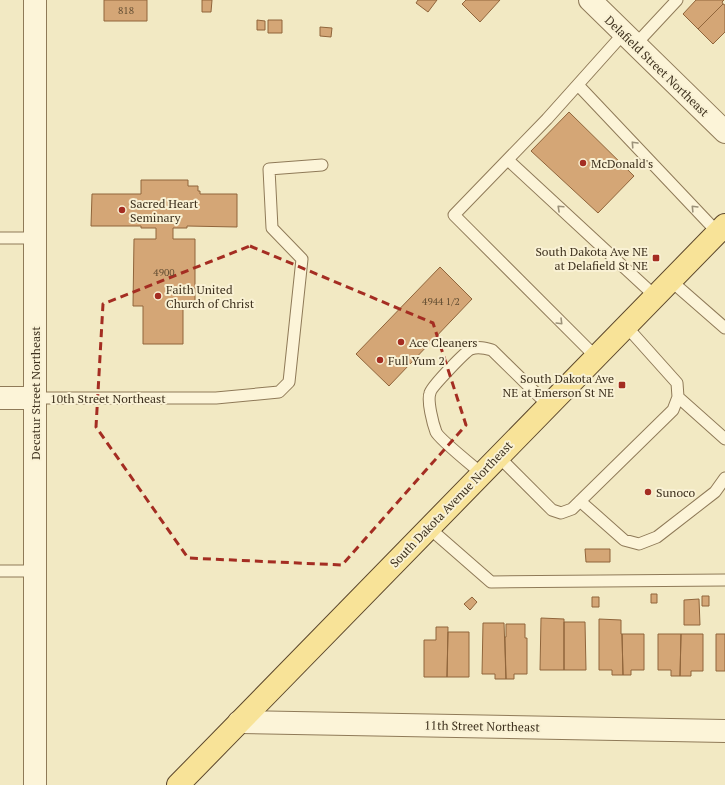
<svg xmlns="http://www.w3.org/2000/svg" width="725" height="785" font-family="'PT Serif',serif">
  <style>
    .building { fill: #d4a676; stroke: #90653b }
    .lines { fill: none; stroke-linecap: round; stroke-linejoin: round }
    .service-casing { stroke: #8f7a58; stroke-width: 13 }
    .minor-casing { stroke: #8f7a58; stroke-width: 24 }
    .primary-casing { stroke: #5c472c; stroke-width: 24 }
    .service { stroke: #fcf4d8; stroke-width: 11 }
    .minor { stroke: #fcf4d8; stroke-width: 22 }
    .primary { stroke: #f8e398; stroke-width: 22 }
    .oneway { stroke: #9c927a }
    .marked { fill: none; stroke: #a42d22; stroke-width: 3; stroke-dasharray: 8 5; stroke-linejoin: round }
    .poi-dot { fill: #a42d22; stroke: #f9f1d4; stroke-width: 1.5 }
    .labels { text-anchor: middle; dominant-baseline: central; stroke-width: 4; stroke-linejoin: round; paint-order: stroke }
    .number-label { font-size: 10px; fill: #634e33 }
    .street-label { font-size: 12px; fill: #3d301d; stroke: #f9f1d4 }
    .poi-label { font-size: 12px; fill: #3d301d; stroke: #f9f1d4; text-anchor: start }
  </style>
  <rect width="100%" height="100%" fill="#f2e9c3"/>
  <!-- building -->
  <path class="building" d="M104 0H147V21H104Z
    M202 0H212L211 12H202Z
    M418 0H437L428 12 416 3Z
    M466 0H500L480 22 462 4Z
    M696 0H724L722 2 723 4 698 29 683 14Z
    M723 4 725 5V32L713 44 698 29Z
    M257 20 265 21V30H257Z
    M268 20H282V33H268Z
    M320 27 332 28 331 37 320 36Z
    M569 112 634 176 598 213 531 151Z
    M141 180H188V186H198V191H200V194H237V227L187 226V228H173V239H195V308H183V344H143V306H133L134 239H156V228H141V226H91L92 194H141Z
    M440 267 472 299 389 386 356 354Z
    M585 549H610V562H586Z
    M651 594H657V603H651Z
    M702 596H709V606H702Z
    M472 597 477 602 470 610 464 604Z
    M592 597H599V607H592Z
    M699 599 700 625H684V600Z
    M541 618 564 619V670H540Z
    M599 619 621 620V634H622L623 675H612V670H599Z
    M564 622H585L586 670H564Z
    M483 623H504L506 679H495V674H482Z
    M506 624H525V638H527V674H514V679H506L505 637H506Z
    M436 627H448L447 677H424V640H436Z
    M448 632H469V677H447Z
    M622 634H644V670H631V675H623Z
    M658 634H681L680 676H671V670H658Z
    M681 634H703V671H691V676H680Z
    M716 634H725V671H716Z"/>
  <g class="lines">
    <!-- service casing -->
    <g class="service-casing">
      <path id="service" d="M635 45 677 0
        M578 85 720 235
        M508 160 655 296
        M0 238H35
        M670 280 725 328
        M596 357 454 215 547 119 624 33
        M678 397 725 439
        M35 398H216L279 392 289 382 302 259 272 228 269 169 322 165
        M498 456 552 510 561 513 572 509 673 410 678 397 677 383 626 326
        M481 473C473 466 439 439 436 432 433 424 427 401 430 393 431 387 466 351 471 349 478 346 485 348 492 350L548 405
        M580 501 624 540 639 544 657 537 715 492 725 478
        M428 527 491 582 725 580
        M0 571H35"/>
    </g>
    <!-- minor casing -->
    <g class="minor-casing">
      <path id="minor" d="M590 0 725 132
        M0 398H35
        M239 722 725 731
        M35 785V0"/>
    </g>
    <!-- primary casing -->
    <g class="primary-casing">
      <path id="primary" d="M178 785 725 225"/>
    </g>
    <!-- service -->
    <use href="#service" class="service"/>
    <!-- minor -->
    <use href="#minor" class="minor"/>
    <!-- primary -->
    <use href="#primary" class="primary"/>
  </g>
  <!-- one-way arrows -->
  <defs><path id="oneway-chevron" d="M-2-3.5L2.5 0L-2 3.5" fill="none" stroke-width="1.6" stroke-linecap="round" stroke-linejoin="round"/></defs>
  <g class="oneway">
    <use href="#oneway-chevron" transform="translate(634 144) rotate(-133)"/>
    <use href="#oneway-chevron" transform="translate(560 208) rotate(-137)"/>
    <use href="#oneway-chevron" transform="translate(694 208) rotate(-134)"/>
    <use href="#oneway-chevron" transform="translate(560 322) rotate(45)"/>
  </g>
  <!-- marked area -->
  <path class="marked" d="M250 246 433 323 466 425 342 565 188 558 96 427 103 304Z"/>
  <!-- markers -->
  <g class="poi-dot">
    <circle cx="583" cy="163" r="4"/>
    <circle cx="122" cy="210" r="4"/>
    <rect x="652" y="254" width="8" height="8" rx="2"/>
    <circle cx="158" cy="296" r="4"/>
    <circle cx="401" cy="342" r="4"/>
    <circle cx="380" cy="360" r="4"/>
    <rect x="618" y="381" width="8" height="8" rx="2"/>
    <circle cx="648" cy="492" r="4"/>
  </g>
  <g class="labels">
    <!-- number labels -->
    <g class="number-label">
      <text x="126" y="10">818</text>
      <text x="164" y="272">4900</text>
      <text x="441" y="301">4944 1/2</text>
    </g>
    <!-- street labels -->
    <g class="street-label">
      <text transform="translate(657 66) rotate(44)">Delafield Street Northeast</text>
      <text transform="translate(35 393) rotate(-90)">Decatur Street Northeast</text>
      <text x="108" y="398">10th Street Northeast</text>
      <text transform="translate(451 504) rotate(-46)">South Dakota Avenue Northeast</text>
      <text transform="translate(482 726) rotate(1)">11th Street Northeast</text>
    </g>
    <!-- poi labels -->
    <g class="poi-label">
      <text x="591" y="163">McDonald's</text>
      <text x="130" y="203">Sacred Heart<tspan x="130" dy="14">Seminary</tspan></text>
      <text x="648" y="251" text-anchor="end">South Dakota Ave NE<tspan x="648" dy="14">at Delafield St NE</tspan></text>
      <text x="166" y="289">Faith United<tspan x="166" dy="14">Church of Christ</tspan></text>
      <text x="409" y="342">Ace Cleaners</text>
      <text x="388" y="360">Full Yum 2</text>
      <text x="614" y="378" text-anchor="end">South Dakota Ave<tspan x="614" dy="14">NE at Emerson St NE</tspan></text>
      <text x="656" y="492">Sunoco</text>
    </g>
  </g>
</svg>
